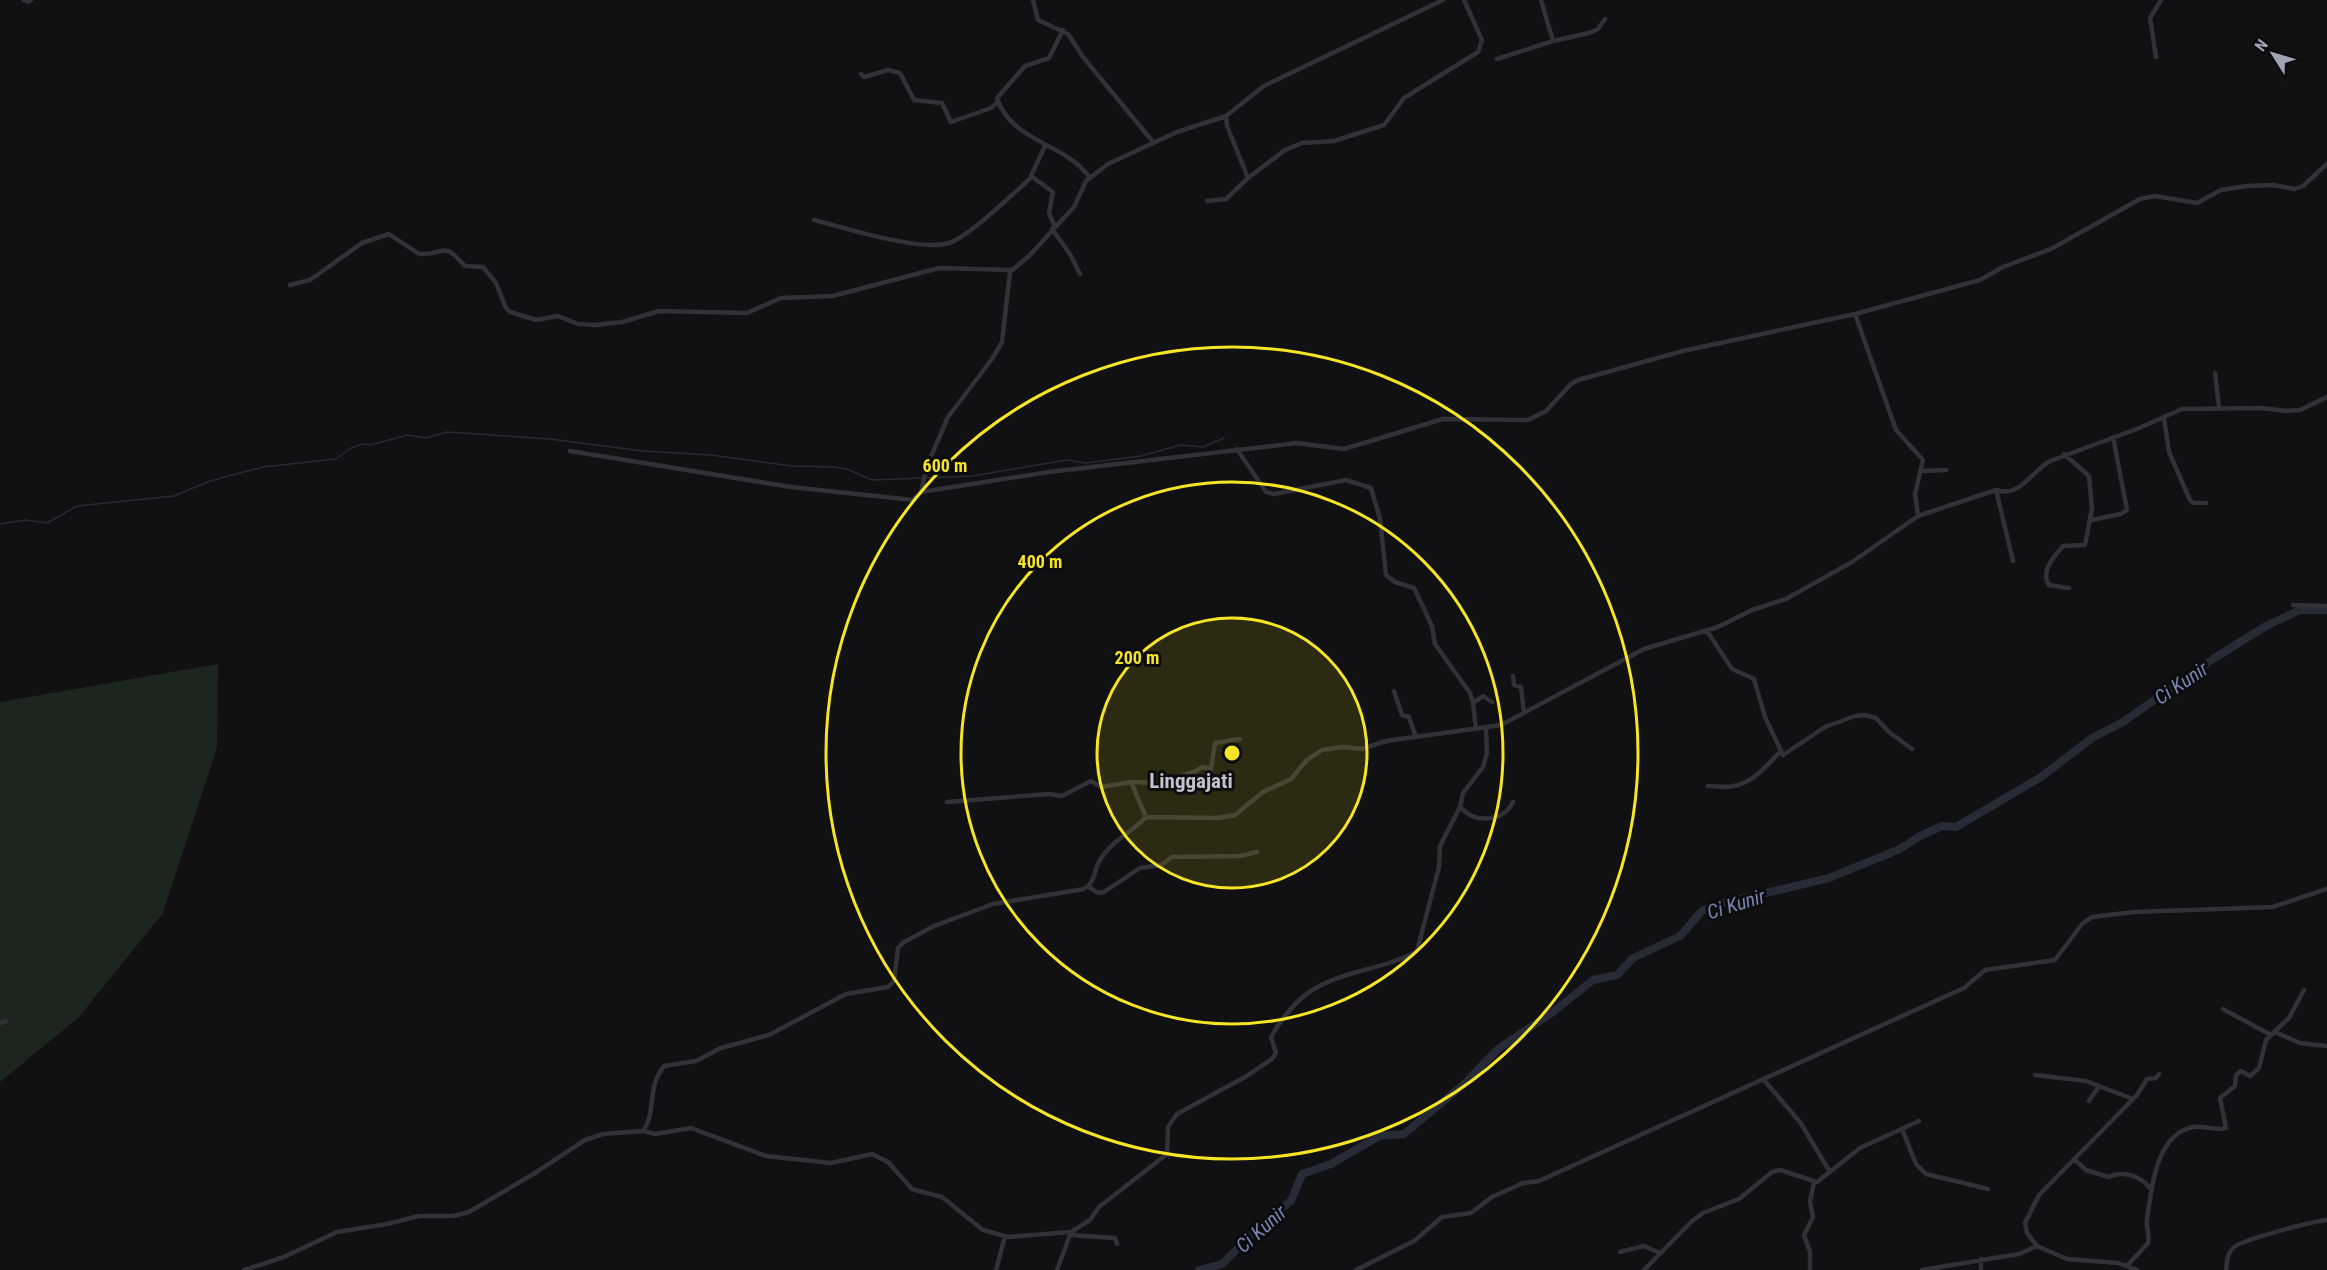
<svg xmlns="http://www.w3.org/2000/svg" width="2327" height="1270" font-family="'Roboto Condensed',sans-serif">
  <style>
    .green { fill: #1d251f }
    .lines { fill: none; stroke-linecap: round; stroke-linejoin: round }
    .stream { stroke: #272b36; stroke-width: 1.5 }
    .river { stroke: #272b36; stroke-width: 8 }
    .minor { stroke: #323137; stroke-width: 4.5 }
    .ring { fill: none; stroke: #f6e525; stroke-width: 3 }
    .labels { text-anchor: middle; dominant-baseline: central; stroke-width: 6; stroke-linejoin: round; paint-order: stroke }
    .water-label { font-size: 20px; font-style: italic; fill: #7686b0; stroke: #0c0b0d }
    .quarter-label { font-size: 21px; font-weight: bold; fill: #c2c2cf; stroke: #0c0b0d }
    .centre { fill: #f6e525; stroke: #0c0b0d; stroke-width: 3 }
    .ring-label { font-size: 18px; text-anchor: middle; font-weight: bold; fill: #f6e525; stroke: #0c0b0d; stroke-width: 6; stroke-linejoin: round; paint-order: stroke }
  </style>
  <rect width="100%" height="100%" fill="#111012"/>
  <!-- green -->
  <path class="green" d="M218 664 217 747 163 913 78 1018 0 1082V702Z"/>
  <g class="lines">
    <!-- stream -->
    <path class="stream" d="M0 524 25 520 47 523 77 506 174 496 210 481 263 467 336 459 351 448 363 444 370 445 408 435 426 438 447 432 550 439 643 451 711 455 792 466 833 467 847 469 872 480 972 476 1067 460 1086 463 1141 456 1180 445 1203 447 1224 438"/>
    <!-- river -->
    <path class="river" d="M1199 1270 1222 1264 1269 1218 1291 1201 1302 1174 1331 1164 1379 1136 1404 1134 1464 1084 1498 1049 1553 1012 1593 980 1617 975 1633 958 1680 936 1702 911 1719 904 1829 878 1900 849 1920 836 1942 826 1956 827 2041 777 2092 738 2123 722 2213 659 2266 626 2300 610H2327"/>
    <!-- minor -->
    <path class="minor" d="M24 0 28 2 31 0
      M1033 0 1038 20 1068 34 1083 57 1153 142
      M1541 0 1553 41
      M1063 30 1049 58 1025 66 997 98C1011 142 1066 143 1090 178
      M2156 57 2150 18 2161 0
      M1497 59 1553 41 1589 33 1598 29 1605 19
      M861 74 864 77 888 70 900 73 914 100 942 103 951 122 991 108 998 102
      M1045 146 1031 176 1053 192 1049 213 1055 227
      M1248 178 1285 150 1302 143 1334 141 1384 125 1404 98 1478 52 1482 40 1464 0
      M1207 201 1226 199 1248 178 1227 126 1226 116
      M814 220C845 228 921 252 949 243 967 238 1015 192 1032 177
      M1052 229 1070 254 1080 274
      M290 285 310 280 362 243 389 234 419 254C449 255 440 239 465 266L483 267 496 283 506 308 510 312 536 320 558 316 578 324 595 325 622 322 659 311 747 313 781 298 833 296 939 268 1012 270
      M1855 314 1896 430 1923 460 1915 494 1918 516
      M2215 373 2219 407
      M2164 418 2169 452 2190 500 2193 503H2206
      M1237 449 1266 492 1274 494 1346 480 1371 488 1380 519 1386 575 1395 582 1414 588 1432 626 1435 644 1470 693 1473 703 1476 729
      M570 451 791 487 913 500 921 492 927 466 948 417 992 359 1002 342 1010 272 1029 256 1074 207 1086 181 1108 164 1177 132 1226 116 1264 86 1443 0
      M2064 454 2089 476 2092 508 2085 545 2063 546C2054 556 2040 572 2049 585L2069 588
      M1922 471 1946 470
      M1996 490 2013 561
      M921 492 1049 472 1297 443 1344 449 1443 419 1528 420 1546 411 1571 384 1578 380 1683 351 1855 314 1980 280 2003 267 2051 249 2140 199 2155 196 2197 203 2221 190 2247 186 2273 185 2295 189 2303 186 2327 164
      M2091 520 2121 514 2127 510 2113 437
      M2293 605 2327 606
      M1707 631 1732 669 1754 679 1765 717 1783 755 1825 727 1855 716 1865 715 1876 718 1889 732 1912 749
      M1513 676 1514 685 1521 687 1524 713
      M1394 691 1402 715 1409 717 1416 737
      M1473 703 1483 696 1492 702
      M1131 782 1146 817
      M1708 786C1715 786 1721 787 1728 787 1753 784 1764 768 1780 752
      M947 802 1049 794 1062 796 1091 781 1101 787 1131 782 1161 783 1196 771 1202 767 1211 769 1215 743 1240 739
      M1460 807C1475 824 1503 822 1513 802
      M1089 887 1098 893 1104 892 1140 868 1161 865 1172 857 1240 856 1257 852
      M2223 1009 2271 1035
      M0 1023 6 1021
      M2275 1032 2300 1043 2327 1046
      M2035 1075 2086 1081 2133 1099
      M1763 1079 1800 1122 1830 1172
      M2089 1101 2099 1086
      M1902 1129 1916 1164 1926 1174 1988 1189
      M643 1131 655 1134 691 1128 766 1156 831 1163 872 1154 888 1162 912 1189 942 1197 983 1230 1008 1237 1071 1232 1090 1220 1099 1207 1167 1154 1168 1127 1177 1114 1245 1077 1272 1059 1276 1053 1271 1037C1298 990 1322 981 1372 968 1386 964 1405 959 1417 951L1439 867 1440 846 1460 807 1463 793 1483 767 1487 753 1486 730
      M2074 1159 2086 1170 2109 1177C2122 1170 2140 1176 2149 1187
      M1070 1235 1115 1238 1117 1244
      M2037 1246 2027 1233 2025 1223 2039 1195 2137 1095 2147 1079 2156 1078 2159 1074
      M1620 1252 1644 1246 1660 1253
      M1981 1259V1270
      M2127 1266 2148 1243C2150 1234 2146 1228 2147 1220 2151 1192 2155 1133 2194 1127 2204 1125 2215 1131 2226 1128L2220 1098 2235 1086 2236 1075 2241 1071 2250 1076 2259 1068 2266 1040 2289 1018 2304 990
      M244 1270 284 1257 337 1232 387 1224 419 1216H453L469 1212 535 1173 585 1140 603 1134 643 1131C657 1112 646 1088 664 1066L696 1061 721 1048 769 1035 846 994 888 987 894 981 898 948 904 942 934 926 993 904 1084 889C1095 883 1094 870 1100 860 1111 841 1131 833 1146 817L1218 818 1235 815 1263 792 1291 779 1307 760 1322 750 1343 747 1362 749 1386 741 1501 725 1644 649 1718 627 1752 610 1786 599 1852 562 1918 516 1996 490C2020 498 2031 472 2050 461L2137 429 2182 409 2262 408 2286 411 2300 410 2327 397
      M996 1270 1005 1236
      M1057 1270 1070 1235
      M1356 1270 1414 1241 1442 1217 1471 1213 1492 1197 1523 1183 1539 1181 1964 988 1985 970 2055 960 2082 924 2092 917 2134 912 2273 907 2327 889
      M1644 1270 1691 1222 1703 1213 1739 1199 1772 1172 1780 1170 1817 1182 1860 1148 1919 1121
      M1810 1270V1252L1804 1235 1813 1217 1810 1202 1814 1182
      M1922 1270 2019 1254 2037 1246 2067 1259 2118 1263 2137 1270
      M2226 1270C2227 1262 2227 1254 2233 1248 2240 1240 2314 1221 2327 1220"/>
  </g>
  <!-- distance rings -->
  <circle cx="1232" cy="753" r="135" fill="#f6e525" fill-opacity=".12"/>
  <g class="ring">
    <circle cx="1232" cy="753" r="135"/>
    <circle cx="1232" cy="753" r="271"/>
    <circle cx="1232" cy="753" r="406"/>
  </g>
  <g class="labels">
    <!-- water labels -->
    <g class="water-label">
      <text transform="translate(2181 683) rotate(-34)">Ci Kunir</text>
      <text transform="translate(1736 904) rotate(-17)">Ci Kunir</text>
      <text transform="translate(1261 1229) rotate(-42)">Ci Kunir</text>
    </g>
    <!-- quarter labels -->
    <g class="quarter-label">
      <text x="1191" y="781">Linggajati</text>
    </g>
  </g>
  <circle cx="1232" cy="753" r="9" class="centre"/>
  <g class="ring-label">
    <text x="945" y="472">600 m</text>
    <text x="1040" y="568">400 m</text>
    <text x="1137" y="664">200 m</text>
  </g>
  <!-- north arrow -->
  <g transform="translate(2273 54) rotate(307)" stroke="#0c0b0d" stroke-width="4.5" paint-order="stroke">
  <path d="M0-4.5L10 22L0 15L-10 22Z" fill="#a1a2b3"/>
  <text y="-9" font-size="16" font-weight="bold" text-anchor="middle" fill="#a1a2b3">N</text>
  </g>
</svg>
